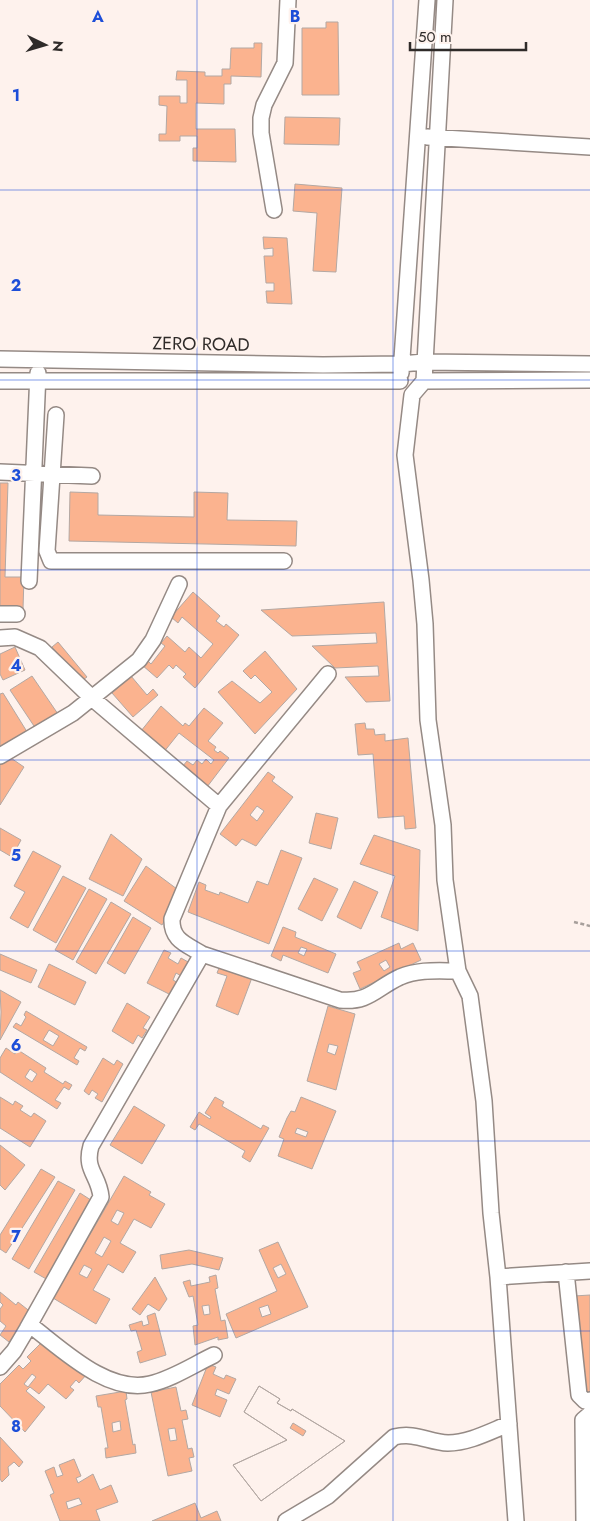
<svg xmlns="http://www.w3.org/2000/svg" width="590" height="1521" font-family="Jost,sans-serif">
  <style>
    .building { fill: #fbb38f; stroke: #b3a8a3; fill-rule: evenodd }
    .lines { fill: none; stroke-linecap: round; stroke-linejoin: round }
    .minor-casing { stroke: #958a85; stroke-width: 18 }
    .path { stroke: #a79f9b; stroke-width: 2.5; stroke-dasharray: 4 2.5; stroke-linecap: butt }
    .minor { stroke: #fff; stroke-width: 15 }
    .grid { fill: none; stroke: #1d4ed8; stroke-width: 1; stroke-opacity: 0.55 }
    .labels { text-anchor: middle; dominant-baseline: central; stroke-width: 4.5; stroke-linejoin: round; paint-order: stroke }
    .street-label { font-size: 18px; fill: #2f2b29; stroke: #fef2ed }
    .grid-label { font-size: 16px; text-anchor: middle; font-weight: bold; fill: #1d4ed8; stroke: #fef2ed; stroke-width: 4.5; stroke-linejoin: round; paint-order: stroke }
  </style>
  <rect width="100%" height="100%" fill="#fef2ed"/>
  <!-- building -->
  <path class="building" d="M326 22H338L339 95H302V28H326Z
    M254 43H262L261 77 231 76V84H224V104L196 103V129H235L236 162 193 161V148H197V136H180V141H159V134H166L167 106 159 105V96H180V103H187V80H176L177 71 205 72V76H222V69H230L231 48H254Z
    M285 117 340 118 339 145 284 144Z
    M295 184 342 188 336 272 313 271 317 213 293 211Z
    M263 237 287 238 292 304 267 303 266 291H274V283H266L264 256H273V248L264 249Z
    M0 483H8L5 577H24L23 609H0Z
    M70 492 98 493V515L194 517V492L228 493 227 520 297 521 296 546 69 541Z
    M193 592 220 616 216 621 224 627 226 624 239 635 195 688 183 677 186 674 176 665 173 669 169 665 157 678 142 665 147 660 151 664 165 646 161 643 167 636 185 652 189 647 201 658 213 644 182 617 178 623 171 617Z
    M384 602 390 701 366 702 345 677 379 676 378 666 335 668 312 646 377 643 376 633 292 636 261 610Z
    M58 642 87 677 80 682 52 647Z
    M15 647 25 670 3 680 0 674V654Z
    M265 651 297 689 255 734 218 692 232 681 260 703 272 692 255 675 251 679 243 671Z
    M32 676 58 714 36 729 10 690Z
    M131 676 147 695 153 689 158 695 133 717 112 693Z
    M3 693 29 735 0 749V694Z
    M161 706 183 726 185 723 189 726 204 708 223 723 208 741 216 747 214 750 218 753 220 751 229 758 207 787 182 767 187 761 193 765 197 760 202 764 206 759 211 764 214 760 179 733 163 753 137 736Z
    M365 723 366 729H374L375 735 385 734V741L408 738 416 828 405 829 404 816 378 818 373 754 358 755 355 724Z
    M5 754 24 767 0 805V762Z
    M268 772 275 777 272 781 293 797 256 846 242 839 236 846 220 834ZM257 806 264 811 257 821 250 815Z
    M316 813 338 818 331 849 309 843Z
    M0 828 21 840 12 857 0 850Z
    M111 834 142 859 123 896 89 879Z
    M374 835 420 850 418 931 381 917 395 876 360 864Z
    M281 850 302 858 269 944 188 912 199 882 206 885 205 890 219 895 220 892 248 903 257 881 268 885Z
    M33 851 61 866 28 928 10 918 25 892 14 886Z
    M146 866 181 892 162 925 124 901Z
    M63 876 86 888 56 943 33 930Z
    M314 878 338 889 322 921 298 909Z
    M354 881 378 892 361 929 337 917Z
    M89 889 107 899 73 960 55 950Z
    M111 902 131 914 96 974 76 962Z
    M133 917 151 928 125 974 107 963Z
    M283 927 296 932 295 937 336 954 328 973 283 955 281 961 271 956ZM301 947 307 949 304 956 298 953Z
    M399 943 401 949 413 943 421 960 360 989 353 973 361 970 357 962ZM386 960 390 967 384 971 379 964Z
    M164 950 171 953 168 958 178 964 181 958 190 963 183 977 176 973 173 980 180 984 173 996 147 983Z
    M0 954 37 970 31 983 0 970Z
    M221 963 253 975 238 1015 216 1006 227 976 217 973Z
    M49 964 86 982 75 1005 38 987Z
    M0 990 21 1002 0 1040 1 1012Z
    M127 1003 150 1017 143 1028 147 1030 142 1038 138 1035 133 1044 112 1031Z
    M328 1006 355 1014 336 1090 307 1081ZM329 1044 338 1046 335 1055 327 1052Z
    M26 1011 87 1047 85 1051 80 1048 74 1058 79 1061 77 1065 13 1027 16 1023 21 1026 26 1017 24 1015ZM49 1030 59 1036 53 1046 43 1040Z
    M6 1048 15 1054 18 1050 46 1068 44 1072 63 1084 65 1081 72 1085 69 1090 64 1087 55 1100 61 1103 57 1109 0 1072V1058ZM30 1069 37 1074 32 1082 25 1077Z
    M103 1058 114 1065 117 1060 123 1064 102 1102 95 1098 98 1094 92 1090 89 1095 84 1091Z
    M0 1097 13 1105 15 1101 23 1106 20 1110 31 1117 34 1113 46 1121 30 1147 0 1128Z
    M215 1097 224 1102 222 1106 261 1129 263 1125 269 1128 250 1162 242 1157 245 1151 199 1124 195 1130 190 1127 199 1112 210 1119 211 1117 205 1113Z
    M301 1097 336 1111 312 1169 278 1156 284 1139 279 1137 287 1118 291 1111 295 1112ZM297 1128 308 1132 306 1137 295 1133Z
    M134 1106 165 1125 142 1164 110 1145Z
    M0 1145 25 1165 5 1190 0 1185Z
    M41 1169 55 1177 6 1253 0 1249V1235Z
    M124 1176 151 1192 149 1195 165 1204 151 1228 134 1219 120 1243 136 1252 123 1273 108 1264 93 1290 110 1299 96 1324 53 1298ZM117 1210 124 1213 118 1225 111 1221ZM104 1237 111 1241 102 1257 95 1253ZM84 1265 92 1269 87 1278 79 1274Z
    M58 1181 75 1190 29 1269 12 1259Z
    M80 1193 94 1202 48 1280 34 1272Z
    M278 1242 308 1307 236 1338 226 1314 277 1291 259 1250ZM281 1264 286 1274 278 1278 273 1268ZM268 1305 271 1314 262 1317 259 1308Z
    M189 1250 223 1258 219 1270 192 1264 162 1269 160 1255Z
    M216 1275 218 1288 215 1289 221 1321 225 1320 228 1338 218 1340V1337L195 1345 193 1326 198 1325 193 1296 189 1297 183 1282 190 1280 191 1286 210 1282 209 1277ZM209 1305 210 1314 204 1315 202 1306Z
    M155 1277 167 1299 159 1311 148 1304 140 1315 132 1309Z
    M0 1292 16 1305 18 1302 32 1313 9 1342 0 1335 6 1326 0 1321V1309L3 1305 0 1302Z
    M590 1295V1394L584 1395 574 1296Z
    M155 1313 166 1355 140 1363 137 1352 142 1350 136 1330 131 1331 129 1325 142 1321 143 1326 149 1324 147 1316Z
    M42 1342 87 1374 79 1383 76 1380 70 1387 74 1390 66 1399 48 1384 39 1394 30 1387 26 1391 45 1407 25 1432 0 1406V1384L19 1365 23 1369 31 1361 27 1357ZM32 1374 36 1377 28 1387 24 1384Z
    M208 1364 216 1367 213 1374 224 1379 226 1375 236 1379 229 1394 217 1389 215 1395 227 1400 220 1417 192 1405Z
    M259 1386 280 1399 277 1403 291 1411 292 1409 345 1441 261 1501 233 1465 287 1440 244 1412ZM293 1423 306 1431 303 1436 290 1428Z
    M259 1386 280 1399 277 1403 291 1411 292 1409 345 1441 261 1501 233 1465 287 1440 244 1412Z
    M176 1387 181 1411 186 1410 188 1419 182 1420 188 1449 192 1448 194 1457 189 1458 192 1471 168 1476 151 1392ZM175 1428 177 1440 170 1441 168 1429Z
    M126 1391 127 1399 125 1400 133 1445 135 1444 136 1453 106 1458 105 1448H108L101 1407H98L96 1396ZM120 1421 121 1430 113 1432 112 1423Z
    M0 1437 23 1462 19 1467 14 1462 8 1467 9 1475 2 1482 0 1479Z
    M74 1459 81 1476 76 1478 78 1483 93 1474 100 1490 111 1485 118 1502 96 1510 100 1521H60L50 1495 54 1493 45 1471 54 1467 57 1477 63 1475 59 1465ZM79 1498 82 1504 68 1509 66 1502Z
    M195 1503 201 1518 217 1511 221 1521H152Z"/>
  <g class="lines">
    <!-- minor casing -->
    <g class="minor-casing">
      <path id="minor" d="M445 0 424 381 412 395 405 455 421 580 425 624 428 720 443 825 445 880 458 971 470 996 484 1101 491 1213 498 1277 516 1521
        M427 137 590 147
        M274 210 261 133V118L264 105 285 63 288 0
        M0 359 323 365 401 364 424 362 590 364
        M401 373 427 0
        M0 381H400
        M424 381 590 380
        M56 415 47 551 51 561H284
        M0 472 92 476
        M29 581 38 373
        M0 614H17
        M0 638 15 637 40 648 93 699 219 806
        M0 756 73 713 139 660 153 640 179 584
        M202 954C186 944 171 940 172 919L219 806 328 674
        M566 1272 579 1395 585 1401 590 1400
        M498 1277 590 1271
        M30 1325C62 1349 107 1394 150 1384 172 1379 193 1365 214 1355
        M0 1367 14 1351 27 1329 101 1197C99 1175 84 1170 91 1146L202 954 340 1000C369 1003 376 988 400 977 419 969 438 971 458 971
        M286 1521 328 1496 394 1437C416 1432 428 1442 448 1443 469 1443 491 1431 509 1424
        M584 1521 583 1420 590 1414"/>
    </g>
    <!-- path -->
    <path class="path" d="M574 922 590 926"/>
    <!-- minor -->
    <use href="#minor" class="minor"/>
  </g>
  <!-- grid -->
  <path class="grid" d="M197 0V1521M393 0V1521M0 190H590M0 380H590M0 570H590M0 760H590M0 951H590M0 1141H590M0 1331H590"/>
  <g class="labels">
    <!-- street labels -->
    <g class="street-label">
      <text transform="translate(201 344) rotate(1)">ZERO ROAD</text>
    </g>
  </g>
  <g class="grid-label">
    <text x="98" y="22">A</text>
    <text x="295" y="22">B</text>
    <text x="16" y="101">1</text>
    <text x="16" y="291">2</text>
    <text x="16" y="481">3</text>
    <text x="16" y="671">4</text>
    <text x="16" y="861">5</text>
    <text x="16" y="1051">6</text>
    <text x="16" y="1242">7</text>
    <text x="16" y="1432">8</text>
  </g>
  <!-- north arrow -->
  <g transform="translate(45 45) rotate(95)" stroke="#fef2ed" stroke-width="4" paint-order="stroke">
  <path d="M0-4L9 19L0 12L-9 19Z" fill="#2f2b29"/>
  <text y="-8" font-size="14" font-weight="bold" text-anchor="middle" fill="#2f2b29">N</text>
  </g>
  <!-- scale -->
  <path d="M410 42v8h116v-8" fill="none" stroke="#2f2b29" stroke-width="2.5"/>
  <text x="418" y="42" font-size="15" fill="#2f2b29" stroke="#fef2ed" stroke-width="4" paint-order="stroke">50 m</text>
</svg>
